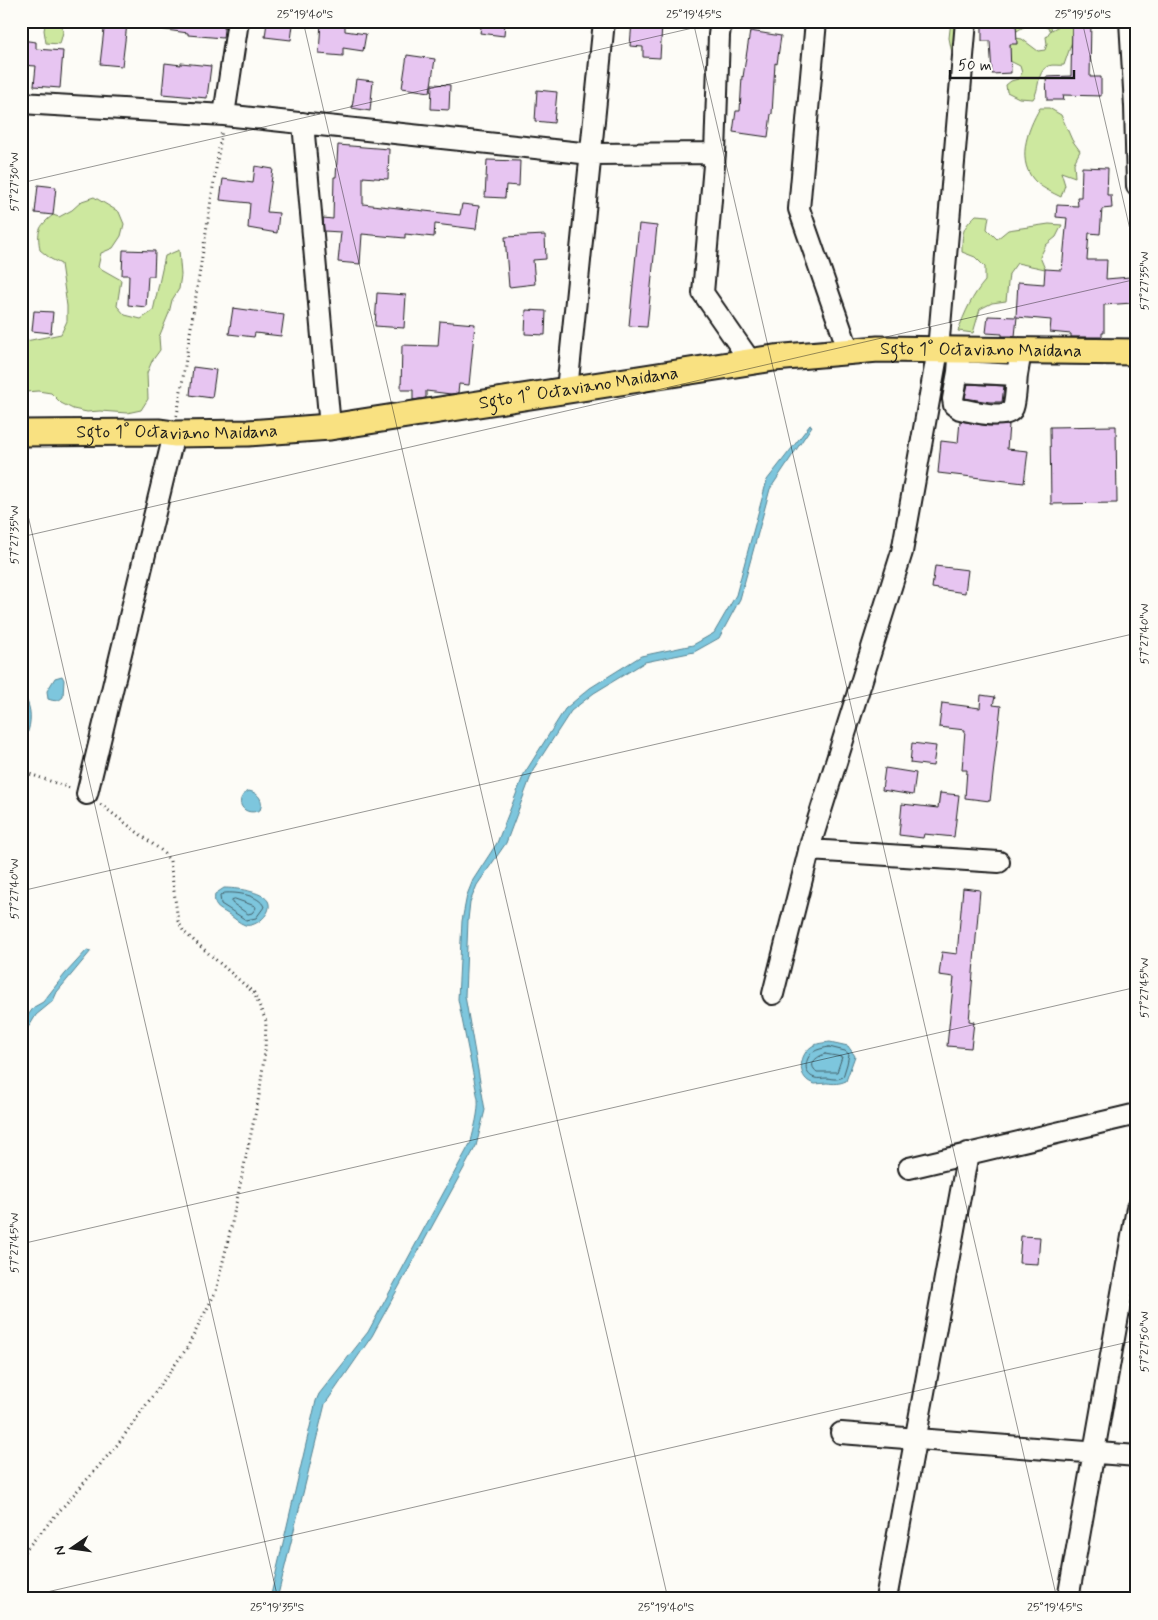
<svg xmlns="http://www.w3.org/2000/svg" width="1158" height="1620" font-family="Mynerve,sans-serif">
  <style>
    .green { fill: #cde89f; stroke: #74825e }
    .water { fill: #7dc6dd; stroke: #568290 }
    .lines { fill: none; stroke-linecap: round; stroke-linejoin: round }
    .shore { stroke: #436069; stroke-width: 1 }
    .building { fill: #e7c5f1; stroke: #1c1c1c }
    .minor-casing { stroke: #1c1c1c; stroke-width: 24 }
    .major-casing { stroke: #1c1c1c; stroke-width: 29 }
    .path { stroke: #1c1c1c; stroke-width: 3; stroke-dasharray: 1 4; stroke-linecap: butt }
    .minor { stroke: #fdfcf7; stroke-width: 20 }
    .major { stroke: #f9e181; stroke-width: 25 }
    .ticks { fill: none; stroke: #1c1c1c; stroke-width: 1; stroke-opacity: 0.45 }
    .labels { text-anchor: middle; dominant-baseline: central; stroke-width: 5; stroke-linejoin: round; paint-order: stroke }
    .street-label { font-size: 18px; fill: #1c1c1c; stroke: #fdfcf7 }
    .neatline { fill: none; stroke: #1c1c1c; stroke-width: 2 }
    .ticks-label { font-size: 12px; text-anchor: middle; fill: #1c1c1c }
  </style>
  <rect width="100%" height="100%" fill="#fdfcf7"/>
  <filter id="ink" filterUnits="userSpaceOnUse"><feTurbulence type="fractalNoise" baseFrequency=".02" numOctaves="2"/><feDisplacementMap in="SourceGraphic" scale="10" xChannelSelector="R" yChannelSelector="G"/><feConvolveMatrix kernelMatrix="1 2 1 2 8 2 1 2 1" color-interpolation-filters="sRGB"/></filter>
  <g filter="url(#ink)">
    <!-- green -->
    <path class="green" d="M46 21H61L63 32 60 44 46 43 44 30Z
      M951 21H972L965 57 952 53 949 38Z
      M1007 21H1049L1052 30C1060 24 1068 23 1076 30L1064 65C1059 66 1053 64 1048 66 1036 72 1040 90 1033 99L1019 98 1007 92 1006 85 1011 81 1018 79 1022 73 1020 66 1008 60 1006 47 1016 38 1022 39 1038 51 1045 50 1047 44 1046 37 1051 30C1036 21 1032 21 1017 31Z
      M1040 108H1049L1061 115 1072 140 1080 151 1074 163 1075 177 1061 172 1065 185 1061 197C1053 193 1044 189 1037 183 1015 163 1027 130 1040 108Z
      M94 197 119 212 124 224 121 236 113 248 101 253 98 267 121 280 117 306 125 315 141 319 153 311 165 256 179 250 181 275 179 289 172 300 169 313 159 337 160 350 152 361 147 373 148 399 141 410 127 413 100 411 87 412 73 409 61 403 51 393 38 391 25 392 21 394V342L61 334 67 321V306L61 264 51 259 40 250C37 231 38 227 53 215L59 217 72 210 82 201Z
      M976 215 989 216 987 229 997 239 1008 230 1049 224 1062 225 1056 237 1046 245 1040 257 1045 269 1017 263 1009 274 1006 301 992 303 980 309 973 333 958 331C965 312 972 296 985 281V267L975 257 962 252C962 233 962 228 976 215Z"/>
    <!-- water -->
    <path class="water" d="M810 425 812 426 770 489 740 599 719 638 694 652 645 662 594 693 571 711 534 768 506 843 477 885 470 902 468 920 465 996 485 1110 476 1146 372 1336 325 1404 277 1599H270L316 1401 319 1394 368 1332 471 1142C474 1128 479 1113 478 1099L458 999 462 921 467 895 473 880 497 843 524 774 565 709 590 688 641 656 693 645 714 633 736 595 767 480Z
      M62 676 64 680 63 697C58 702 54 701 48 699L47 691 55 678Z
      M21 695 23 696C26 699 28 702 29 707 32 716 30 736 21 742Z
      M249 791C259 793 264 801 260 810 243 818 232 799 249 791Z
      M224 888C235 888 262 891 268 901 274 912 256 928 245 925 239 923 233 917 228 914 218 908 213 907 215 894Z
      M87 950 91 951 57 992 53 1001 36 1015 30 1025 21 1035V1025L34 1007 43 1002 65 974Z
      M830 1042 848 1046 855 1056 846 1081C839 1084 834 1084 827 1083 823 1083 819 1084 815 1084 797 1080 798 1056 811 1047 816 1043 824 1043 830 1042Z"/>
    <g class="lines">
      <!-- shore -->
      <path class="shore" d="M225 893C236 892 260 895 264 907L256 918 246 920 221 904 220 896Z
        M235 899 255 906 256 908 252 913 248 914 232 903V900Z
        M829 1047 845 1051 849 1054 847 1064 843 1077C837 1080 833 1079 827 1078 823 1078 818 1079 815 1078 802 1074 805 1058 813 1052 818 1049 824 1048 829 1047Z
        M825 1054 842 1057 837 1072H817C807 1064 816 1057 825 1054Z"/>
    </g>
    <!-- building -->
    <path class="building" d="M105 21 127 24 122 66 100 64Z
      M160 21H225L223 38 188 35V33L159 29Z
      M482 21H505L504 36 480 33Z
      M982 21H1016L1017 44H1010L1011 73 992 74 990 41H982Z
      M1072 21H1091L1090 77H1101V96L1063 95 1064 100H1047L1046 77 1071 76Z
      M267 22 293 25 291 40 265 37Z
      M321 22 345 24V31L366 34 363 51 343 48V56L319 54Z
      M632 22 662 24 660 58 643 57V47L630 46Z
      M750 31 781 36 777 64 775 63 772 114H771L768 137 733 132 736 111H740L742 76 743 77Z
      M21 40 36 42V49L63 51 60 88 34 86 36 66 21 65Z
      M407 55 435 59 430 92 402 88Z
      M165 63 181 65V63L211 66 207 98 162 94Z
      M356 79 373 81 370 111 352 108Z
      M432 84 450 85 449 110 431 109Z
      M537 90 557 92 554 123 535 121Z
      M338 145 389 149 388 179 363 177V204L460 215 462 204 479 206 476 229 435 224 434 237 405 234V238L362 234 360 264 338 262 341 232 324 231 323 218 333 219 334 177H336Z
      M487 160 520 161 519 186 506 185 505 198 485 197Z
      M255 166 273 169 267 212 279 213 277 233 248 228 250 203 220 200 223 179 253 183Z
      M1082 167 1108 168 1107 195H1111L1112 208 1102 209 1100 234 1089 233 1087 260H1107L1106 279 1130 277 1132 303 1104 305V333H1102V337H1071V334L1050 332 1051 320 1017 317 1015 336H1002V334L986 333 988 316 1016 317 1018 282 1044 284 1045 269 1062 270 1067 218 1056 217 1057 205 1078 206 1077 197H1081Z
      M38 185 56 187 53 215 35 213Z
      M639 224 657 226 647 327 629 326Z
      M545 235 546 259 533 260 535 284 509 287 505 237Z
      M123 250 155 251 154 276H148L146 307 128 305 129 275H122Z
      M377 293 406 295 404 328 375 326Z
      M233 308 284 315 281 336 255 333 254 337 229 334Z
      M526 310 546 311 545 335 525 334Z
      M34 311 53 312 51 333 32 331Z
      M440 321 475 324 469 385 459 384 458 393 451 394 426 391V398L413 400V390H401L402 345 438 346Z
      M193 367 216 370 212 398 190 395Z
      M968 384 1004 386 1002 402H990L965 398Z
      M960 421 988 426 1009 425 1007 449 1028 451 1024 483 938 473 941 441 958 443Z
      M1116 426 1117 503 1051 504 1050 427Z
      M935 566 968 570 965 593 932 588Z
      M981 695 995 697 993 705 1001 706 990 801 965 798 967 770H962L965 730 939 727 942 703 980 708Z
      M912 743 936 746 933 766 910 763Z
      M885 768 916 773 913 795 882 790Z
      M940 793 959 795 954 837 924 834 923 838 899 835 902 804 938 808Z
      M963 888 980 890 969 1021 974 1022 971 1048 947 1046 954 977 939 975 942 952 957 954Z
      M1021 1236 1040 1237 1038 1264 1019 1263Z"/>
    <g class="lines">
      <!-- minor casing -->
      <g class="minor-casing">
        <path id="minor" d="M721 21 719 35 715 153 703 293 751 362
          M816 21 799 209 849 352
          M1130 21 1135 106 1137 186
          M21 103 224 115 591 154 715 153
          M224 115 238 21
          M303 123 330 427
          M959 359 958 372 1017 375 1019 363
          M958 372 953 399 954 405 960 409C971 411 1008 421 1013 408 1016 400 1016 384 1017 375
          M567 390 604 21
          M87 794 174 434
          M809 850 999 862
          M773 994 812 839 902 552 938 350 966 21
          M909 1168 1137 1114
          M841 1433 1137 1456
          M886 1599 968 1153
          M1068 1599 1137 1208"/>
      </g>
      <!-- major casing -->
      <g class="major-casing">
        <g id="major">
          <path id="s1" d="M21 433 160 432 174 434 248 433 330 427 774 358 878 349 1137 352"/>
        </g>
      </g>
      <!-- path -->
      <path class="path" d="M177 416 222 130
        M21 771 70 788
        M21 1555 118 1444 187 1348 216 1291 230 1232 259 1096 265 1051 266 1021 254 993 184 932 178 921 170 861 162 851 100 804"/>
      <!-- minor -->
      <use href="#minor" class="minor"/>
      <!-- major -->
      <use href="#major" class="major"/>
    </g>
  </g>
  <!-- ticks -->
  <path class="ticks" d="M303 21 668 1599M693 21 1057 1599M1082 21 1137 260M21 183 723 21M21 485 278 1599M21 537 1137 279M21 891 1137 633M21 1244 1137 987M21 1598 1137 1340"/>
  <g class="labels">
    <!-- street labels -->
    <g class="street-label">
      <text stroke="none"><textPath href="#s1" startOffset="966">Sgto 1° Octaviano Maidana</textPath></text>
      <text stroke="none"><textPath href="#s1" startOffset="561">Sgto 1° Octaviano Maidana</textPath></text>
      <text stroke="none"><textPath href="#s1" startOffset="156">Sgto 1° Octaviano Maidana</textPath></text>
    </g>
  </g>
  <!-- margin -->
  <rect width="1158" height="1620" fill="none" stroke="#fdfcf7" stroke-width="55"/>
  <!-- north arrow -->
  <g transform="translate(72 1548) rotate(257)" stroke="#fdfcf7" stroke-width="4" paint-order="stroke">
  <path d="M0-4L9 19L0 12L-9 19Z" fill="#1c1c1c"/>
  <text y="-8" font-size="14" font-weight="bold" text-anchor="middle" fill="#1c1c1c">N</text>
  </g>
  <!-- scale -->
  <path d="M950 70v8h124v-8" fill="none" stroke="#1c1c1c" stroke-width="2.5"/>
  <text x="958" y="70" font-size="15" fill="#1c1c1c" stroke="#fdfcf7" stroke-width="4" paint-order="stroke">50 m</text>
  <rect x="28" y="28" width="1102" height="1564" class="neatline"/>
  <g class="ticks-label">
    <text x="305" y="18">25°19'40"S</text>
    <text x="694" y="18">25°19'45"S</text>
    <text x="1083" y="18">25°19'50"S</text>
    <text transform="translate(14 182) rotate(-90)" y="4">57°27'30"W</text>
    <text transform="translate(1144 281) rotate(-90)" y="4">57°27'35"W</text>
    <text transform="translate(14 535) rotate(-90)" y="4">57°27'35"W</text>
    <text transform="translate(1144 634) rotate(-90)" y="4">57°27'40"W</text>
    <text transform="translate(14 889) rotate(-90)" y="4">57°27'40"W</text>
    <text transform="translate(1144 988) rotate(-90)" y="4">57°27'45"W</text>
    <text transform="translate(14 1243) rotate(-90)" y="4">57°27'45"W</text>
    <text transform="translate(1144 1342) rotate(-90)" y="4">57°27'50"W</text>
    <text x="277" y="1611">25°19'35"S</text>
    <text x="666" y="1611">25°19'40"S</text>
    <text x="1055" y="1611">25°19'45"S</text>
  </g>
</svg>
